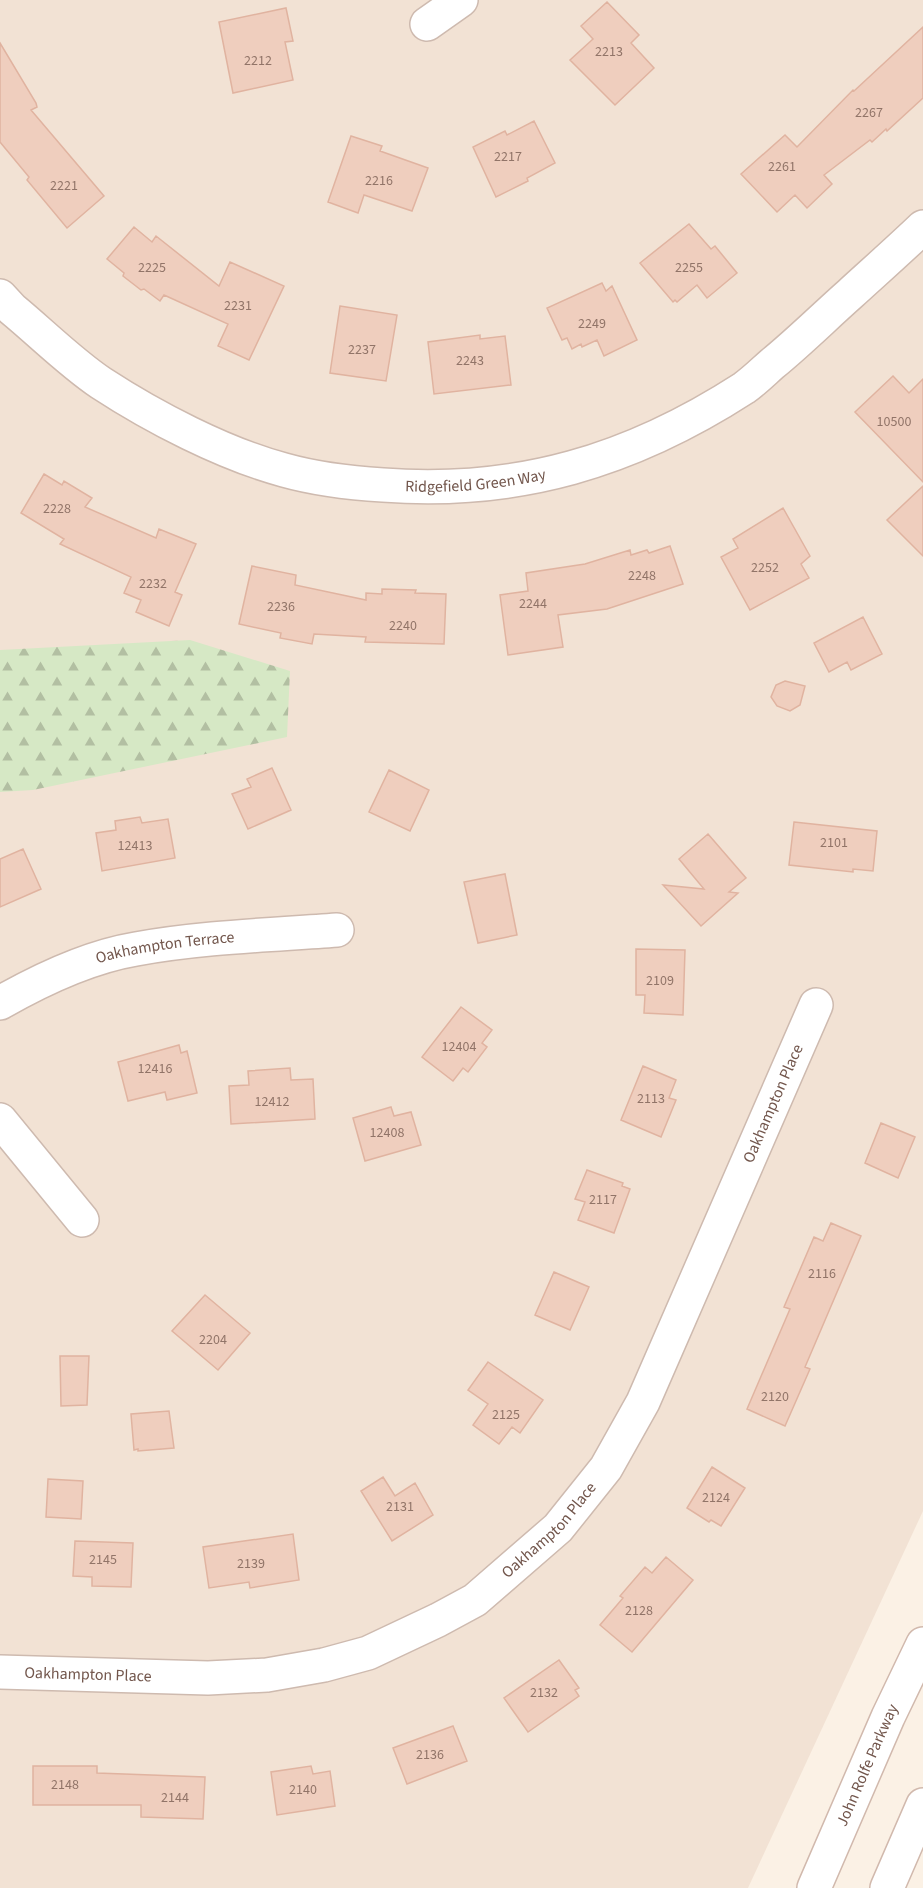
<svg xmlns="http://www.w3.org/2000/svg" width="923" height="1888" font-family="'Source Sans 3',sans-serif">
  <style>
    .residential { fill: #f2e2d4 }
    .forest { fill: url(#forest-firs) }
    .building { fill: #efcebe; stroke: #e0b3a0; stroke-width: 1.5 }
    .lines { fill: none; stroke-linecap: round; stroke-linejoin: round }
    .street-casing { stroke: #cebaaf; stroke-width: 36 }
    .secondary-casing { stroke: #d1b9ad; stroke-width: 36 }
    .street { stroke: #fff; stroke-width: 33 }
    .secondary { stroke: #fff; stroke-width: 33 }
    .labels { text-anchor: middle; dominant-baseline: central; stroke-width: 4.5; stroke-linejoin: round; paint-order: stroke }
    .number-label { font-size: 14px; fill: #917468 }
    .street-label { font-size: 16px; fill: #72564c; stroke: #fef5eb }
  </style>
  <defs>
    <pattern id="forest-firs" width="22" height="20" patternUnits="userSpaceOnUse" patternTransform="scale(1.5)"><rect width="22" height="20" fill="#d6e8c5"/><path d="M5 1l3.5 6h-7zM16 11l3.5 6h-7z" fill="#b2bfa2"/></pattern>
  </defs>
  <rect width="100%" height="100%" fill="#fbf1e5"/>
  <!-- residential -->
  <path class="residential" d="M0 0H923V1511L748 1888H0Z"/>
  <!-- forest -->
  <path class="forest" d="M190 640 290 671 287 737 33 790 0 792V650Z"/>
  <!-- building -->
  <path class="building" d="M607 2 639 35 631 43 654 68 615 105 570 60 593 39 581 26Z
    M286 8 293 41 285 42 293 80 233 93 219 22Z
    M923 27V98L887 131 886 129 872 142 870 140 824 175 832 184 807 208 795 195 777 212 741 174 785 135 797 147 853 90 854 91Z
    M0 43 36 103 37 107 31 110 104 196 67 228 27 180 29 177 0 142Z
    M534 121 555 163 527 178 528 181 496 197 473 147 505 131 507 135Z
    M351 136 382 146 380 151 428 168 412 211 364 195 358 213 328 202Z
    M689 224 711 249 715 246 737 273 707 298 697 285 677 302 675 300 673 302 640 263Z
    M134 227 152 242 156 236 219 286 230 262 284 286 249 360 218 346 228 324 164 295 160 301 144 289 141 290 123 276 124 273 107 259Z
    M602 283 606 291 612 286 637 340 604 356 597 340 582 347 581 344 572 349 567 338 562 340 547 308Z
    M340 306 397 315 386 381 330 373Z
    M480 335V339L505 336 511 385 434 394 428 342Z
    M893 376 909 393 923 379V482L855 412Z
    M44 474 62 485 64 481 92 498 85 507 156 538 159 529 196 544 175 592 182 595 169 626 136 612 141 600 124 593 131 577 60 544 64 539 21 513Z
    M923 486V556L887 520Z
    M783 508 810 556 801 564 809 578 750 610 721 557 738 548 733 539Z
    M670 546 683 584 607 609 558 615 563 647 508 655 500 595 528 591 526 573 585 564 630 550 631 555 647 550 649 553Z
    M252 566 296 575 295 585 366 600V593L382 594V589L416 590 415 593 446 594 444 644 365 642 366 637 314 634 312 644 280 638 281 633 239 624Z
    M863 617 882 654 851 670 847 662 829 672 814 643Z
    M785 681 805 686 800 705 790 711 777 706 771 697 776 685Z
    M272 768 291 810 248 829 232 794 251 787 247 779Z
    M389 770 429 790 410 831 369 812Z
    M140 817 142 823 168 819 175 858 102 871 96 833 116 830 115 821Z
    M794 822 877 831 873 871 853 869V872L789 865Z
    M708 834 746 878 729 892 738 893 701 926 663 885 704 889 679 859Z
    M23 849 41 889 0 907V859Z
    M505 874 517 935 478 943 464 882Z
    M636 949 685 950 683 1015 644 1013 645 995H636Z
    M461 1007 492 1030 482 1043 487 1047 468 1072 463 1068 453 1081 422 1057Z
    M179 1045 181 1053 187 1051 197 1093 167 1100 165 1092 128 1101 118 1062Z
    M643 1066 676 1080 669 1098 676 1100 661 1137 621 1120Z
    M290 1068 291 1080 313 1079 315 1119 231 1124 229 1086 249 1085 248 1071Z
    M391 1107 394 1116 411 1112 421 1145 365 1161 353 1118Z
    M881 1123 915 1137 898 1178 865 1163Z
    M587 1170 623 1183 622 1186 630 1189 614 1233 578 1220 585 1202 575 1199Z
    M831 1223 861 1236 805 1367 810 1369 785 1426 747 1409 790 1309 784 1307 814 1237 823 1241Z
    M554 1272 589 1287 570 1330 535 1315Z
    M205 1295 250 1333 218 1370 172 1331Z
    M60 1356H89L87 1405 61 1406Z
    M488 1362 543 1400 520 1433 512 1427 499 1444 473 1425 488 1404 468 1390Z
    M169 1411 174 1448 138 1451V1449L134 1450 131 1414Z
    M712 1467 745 1488 721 1526 711 1520 709 1522 687 1508Z
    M383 1477 395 1496 415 1483 433 1515 392 1541 361 1491Z
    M48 1479 83 1481 81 1519 46 1517Z
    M293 1534 299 1580 250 1588 249 1582 209 1588 203 1547Z
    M75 1541 133 1543 131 1587 92 1586V1577L73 1576Z
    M666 1557 693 1580 632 1652 600 1625 623 1598 620 1596 645 1567 652 1573Z
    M559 1660 579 1688 575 1690 579 1696 528 1732 504 1698Z
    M453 1726 467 1761 407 1784 393 1748Z
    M33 1766H97V1773L205 1777 203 1819 141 1817V1805H33Z
    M311 1766 313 1774 330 1771 335 1806 277 1815 271 1772Z"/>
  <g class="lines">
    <!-- street casing -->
    <g class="street-casing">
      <g id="street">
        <path d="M427 24 461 0"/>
        <path id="s1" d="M0 296 12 309C40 332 71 363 101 383 153 417 224 454 284 470 316 479 350 483 383 485 518 495 631 461 744 388 754 381 763 372 772 364 799 342 824 317 850 294 874 272 899 250 923 227"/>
        <path id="s2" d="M0 1003C42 979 88 957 136 949 202 937 271 935 337 930"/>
        <path d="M0 1120 82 1220"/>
        <path id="s3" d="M0 1672 208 1678 267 1675 324 1665 368 1653 438 1620 475 1600 558 1528 606 1468 643 1402 816 1005"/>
      </g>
    </g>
    <!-- secondary casing -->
    <g class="secondary-casing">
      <g id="secondary">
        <path id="s4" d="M814 1888 888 1717 923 1644"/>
        <path d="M887 1888 923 1805"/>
      </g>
    </g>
    <!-- street -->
    <use href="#street" class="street"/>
    <!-- secondary -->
    <use href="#secondary" class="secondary"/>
  </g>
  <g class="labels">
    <!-- number labels -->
    <g class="number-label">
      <text x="609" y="52">2213</text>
      <text x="258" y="61">2212</text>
      <text x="869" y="113">2267</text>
      <text x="508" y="157">2217</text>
      <text x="782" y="167">2261</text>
      <text x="379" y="181">2216</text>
      <text x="64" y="186">2221</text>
      <text x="152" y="268">2225</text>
      <text x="689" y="268">2255</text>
      <text x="238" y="306">2231</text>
      <text x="592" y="324">2249</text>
      <text x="362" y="350">2237</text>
      <text x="470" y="361">2243</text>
      <text x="894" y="422">10500</text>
      <text x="57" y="509">2228</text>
      <text x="765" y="568">2252</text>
      <text x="642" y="576">2248</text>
      <text x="153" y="584">2232</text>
      <text x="533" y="604">2244</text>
      <text x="281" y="607">2236</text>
      <text x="403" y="626">2240</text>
      <text x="834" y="843">2101</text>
      <text x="135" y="846">12413</text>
      <text x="660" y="981">2109</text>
      <text x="459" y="1047">12404</text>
      <text x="155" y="1069">12416</text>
      <text x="651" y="1099">2113</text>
      <text x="272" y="1102">12412</text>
      <text x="387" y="1133">12408</text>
      <text x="603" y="1200">2117</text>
      <text x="822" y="1274">2116</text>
      <text x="213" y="1340">2204</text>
      <text x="775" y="1397">2120</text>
      <text x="506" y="1415">2125</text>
      <text x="716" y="1498">2124</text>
      <text x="400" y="1507">2131</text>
      <text x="103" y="1560">2145</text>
      <text x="251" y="1564">2139</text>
      <text x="639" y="1611">2128</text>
      <text x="544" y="1693">2132</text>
      <text x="430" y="1755">2136</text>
      <text x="65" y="1785">2148</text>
      <text x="303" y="1790">2140</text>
      <text x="175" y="1798">2144</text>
    </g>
    <!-- street labels -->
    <g class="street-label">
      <text stroke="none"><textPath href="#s1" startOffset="530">Ridgefield Green Way</textPath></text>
      <text stroke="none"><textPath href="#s2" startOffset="176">Oakhampton Terrace</textPath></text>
      <text stroke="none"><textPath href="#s3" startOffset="1078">Oakhampton Place</textPath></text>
      <text stroke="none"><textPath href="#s3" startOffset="592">Oakhampton Place</textPath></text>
      <text stroke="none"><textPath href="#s3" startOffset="88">Oakhampton Place</textPath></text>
      <text stroke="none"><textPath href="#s4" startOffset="134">John Rolfe Parkway</textPath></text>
    </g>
  </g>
</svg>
